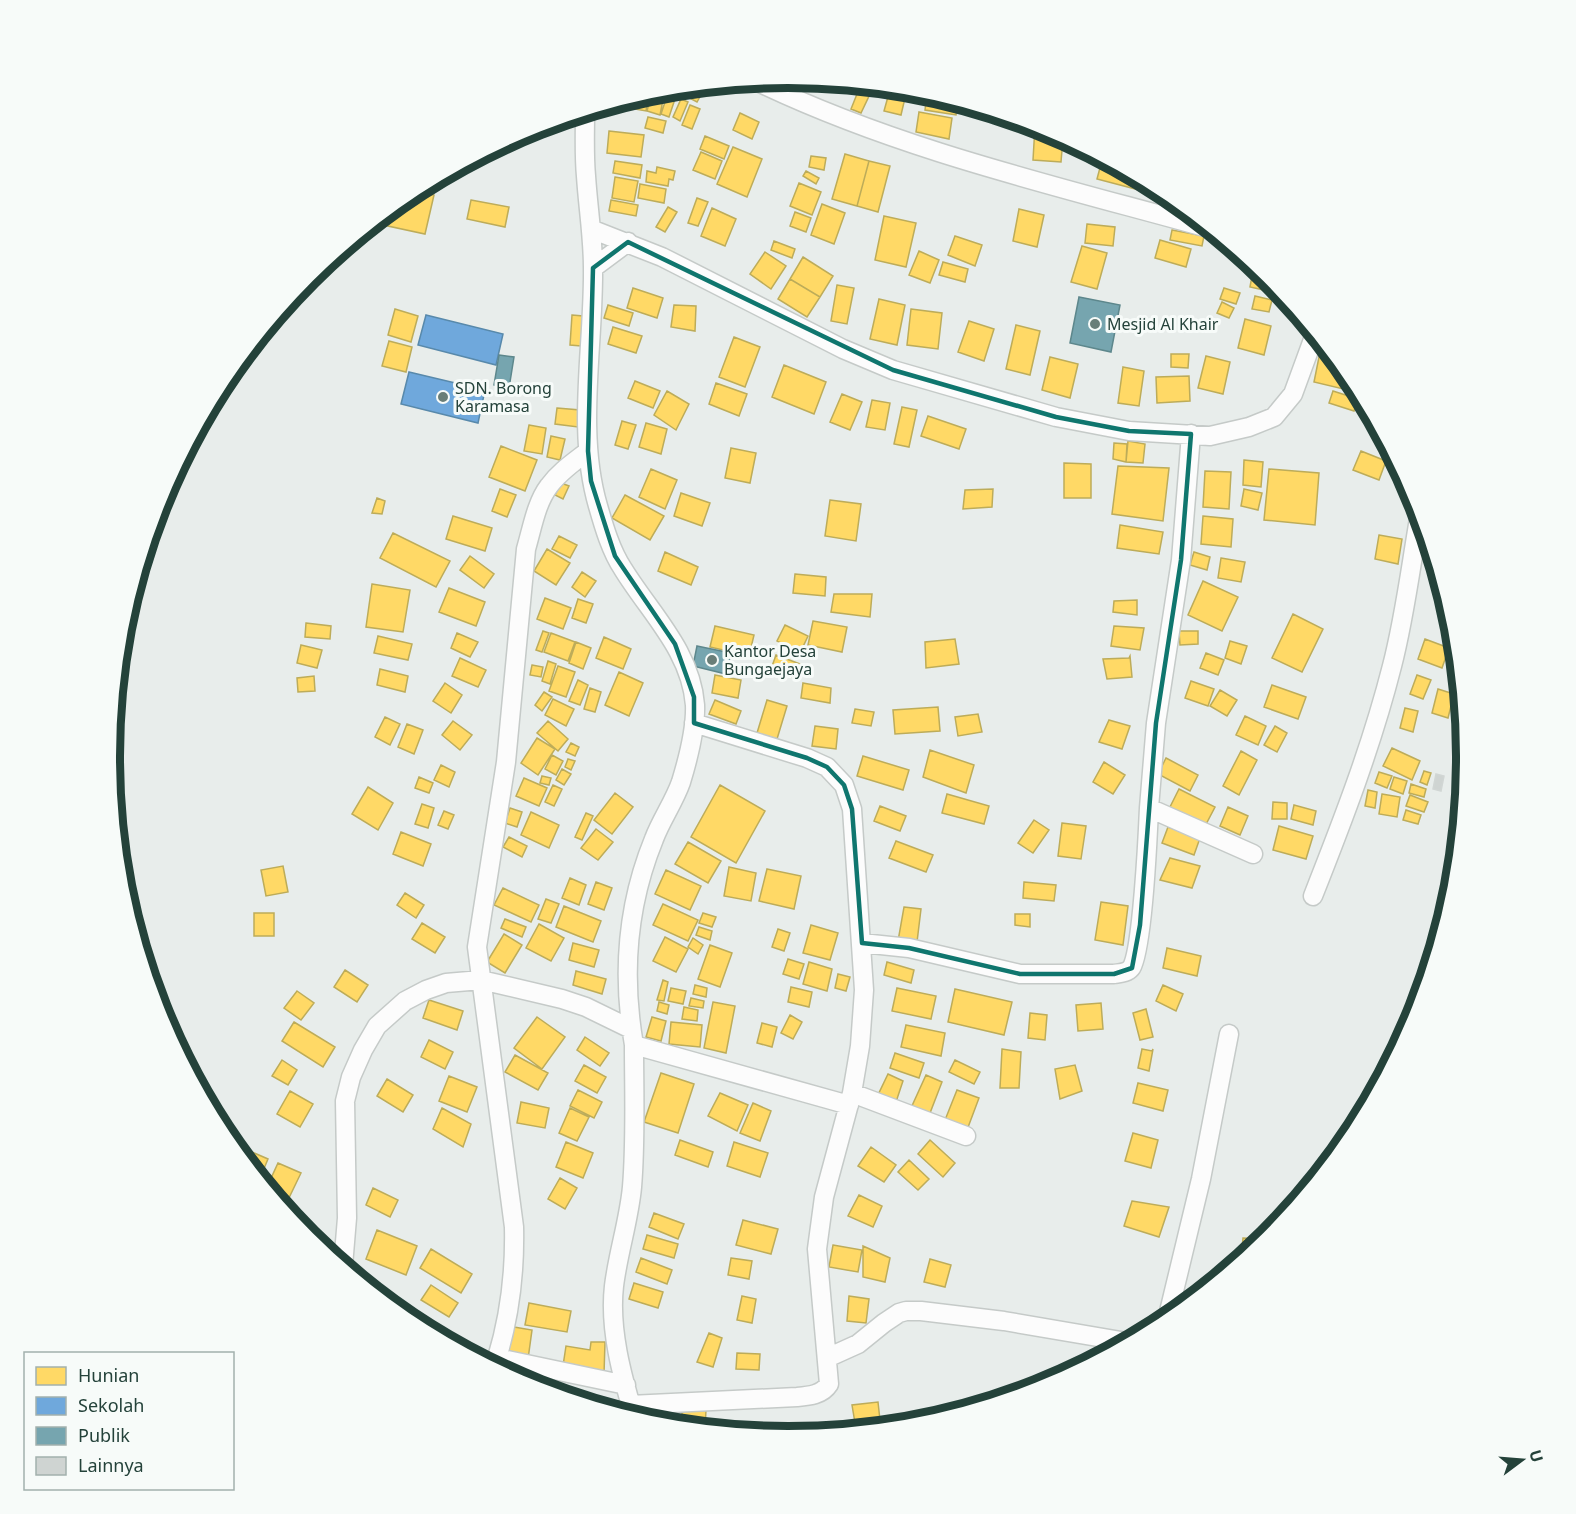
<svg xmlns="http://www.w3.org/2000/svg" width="1576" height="1514" font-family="'Noto Sans',sans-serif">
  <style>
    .homes { fill: #ffd966; stroke: #bdac59; stroke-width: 1.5 }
    .schools { fill: #6fa8dc; stroke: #5889ab; stroke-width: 1.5 }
    .public { fill: #76a5af; stroke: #5d878c; stroke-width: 1.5 }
    .building { fill: #cfd4d2; stroke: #d1d6d4; stroke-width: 1.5 }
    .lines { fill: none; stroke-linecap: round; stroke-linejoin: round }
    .minor-casing { stroke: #c5cac8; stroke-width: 21 }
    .minor { stroke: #fcfcfc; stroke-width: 18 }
    .marked { fill: none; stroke: #0f766e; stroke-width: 4.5; stroke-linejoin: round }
    .poi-dot { fill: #697e78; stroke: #f7fbf9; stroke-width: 2 }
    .labels { text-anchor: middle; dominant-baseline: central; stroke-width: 6; stroke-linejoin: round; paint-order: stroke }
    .poi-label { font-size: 16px; fill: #24423a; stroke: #f7fbf9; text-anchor: start }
    .rim { fill: none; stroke: #24423a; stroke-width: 8 }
  </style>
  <rect width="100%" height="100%" fill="#e8edeb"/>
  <!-- homes -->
  <path class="homes" d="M706 86 697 102 680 93 683 88Z
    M859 89 870 94 861 113 851 109Z
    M652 92 664 95 660 115 647 111Z
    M649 93 646 111 623 107 624 101Z
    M889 93 905 98 901 115 884 111Z
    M927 94 958 102 956 115 925 110Z
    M667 96 675 99 669 117 661 114Z
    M681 99 688 102 680 121 673 117Z
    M690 105 700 109 692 129 682 125Z
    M919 112 952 118 949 139 916 132Z
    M740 113 759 122 752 139 733 130Z
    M648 117 666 121 663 133 645 128Z
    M1035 126 1063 138 1061 162 1033 160Z
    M609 131 644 135 641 157 607 153Z
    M705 136 729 146 724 159 700 149Z
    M733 147 762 159 747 197 717 184Z
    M701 152 722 161 715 179 693 170Z
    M845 154 869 161 857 206 832 199Z
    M811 156 826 158 824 170 809 167Z
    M1102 160 1145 182 1143 191 1097 179Z
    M615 161 642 165 640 178 613 173Z
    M869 161 890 166 878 212 857 206Z
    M657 167 675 171 673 180 669 179 668 186 646 182 647 171 656 173Z
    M806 171 819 178 816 184 803 176Z
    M615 177 638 181 634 202 612 198Z
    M799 183 821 192 812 215 790 206Z
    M640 184 666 189 664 203 638 198Z
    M414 191 434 195 425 234 374 223Z
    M697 198 708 202 698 226 688 223Z
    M471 200 509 207 505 227 467 219Z
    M611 200 638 205 636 216 609 211Z
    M822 204 845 213 834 244 811 235Z
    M668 207 677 212 665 232 656 227Z
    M712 208 736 219 725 246 701 236Z
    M1019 209 1044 215 1037 247 1013 241Z
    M795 212 811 218 806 232 790 226Z
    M884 216 916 223 906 267 875 260Z
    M1087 224 1115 227 1113 246 1085 243Z
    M1172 230 1204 236 1202 246 1170 240Z
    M955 236 982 245 975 266 948 255Z
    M1160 240 1191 249 1186 267 1155 258Z
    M774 241 795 249 792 258 771 250Z
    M1082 246 1107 253 1097 289 1071 282Z
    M919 251 939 260 930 283 909 275Z
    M765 252 786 266 771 289 750 274Z
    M803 257 833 276 820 297 790 279Z
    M943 262 968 269 965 282 939 275Z
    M1253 270 1261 271 1268 277 1278 289 1277 293 1250 287Z
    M790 279 820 297 807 317 778 299Z
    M837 285 854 288 847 324 831 321Z
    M633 288 663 298 657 318 627 308Z
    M1224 288 1240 293 1236 304 1220 299Z
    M1255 296 1272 300 1269 312 1252 309Z
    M879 299 905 305 897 345 870 339Z
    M1222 302 1234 308 1229 318 1217 313Z
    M608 305 633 313 629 326 604 318Z
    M674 305 696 306 695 331 671 327Z
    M395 309 418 316 411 342 388 335Z
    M911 309 942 313 938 349 907 345Z
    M572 315 583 316 581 346 570 345Z
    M1245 319 1271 326 1264 355 1238 348Z
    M969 321 994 329 984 361 958 352Z
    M1016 325 1040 331 1030 375 1006 369Z
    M613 327 642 336 636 353 608 344Z
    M734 337 760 347 745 387 719 377Z
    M389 341 412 347 406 372 382 366Z
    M1320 352 1332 354 1353 380 1360 393 1314 382Z
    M1171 354H1189L1188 368 1171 367Z
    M1206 356 1230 362 1223 394 1198 388Z
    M1050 357 1078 364 1070 398 1042 390Z
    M784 365 826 382 814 414 772 397Z
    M1123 367 1144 371 1139 406 1118 403Z
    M1189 376 1190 401 1157 403 1156 377Z
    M635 381 660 391 653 408 628 398Z
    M716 383 747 394 739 416 709 404Z
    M667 391 689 404 676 430 654 415Z
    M1333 391 1358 399 1354 411 1329 403Z
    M842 394 862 402 850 430 830 422Z
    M872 400 890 403 885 430 866 427Z
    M902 407 917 410 909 447 894 444Z
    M557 408 580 410 578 427 555 424Z
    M928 416 966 429 959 449 921 436Z
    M1373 418 1380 431 1370 428Z
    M622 421 636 425 628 449 615 445Z
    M646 423 667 429 661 454 639 447Z
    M529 425 546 428 542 454 524 451Z
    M551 436 565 439 560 460 547 457Z
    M1128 441 1145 444 1143 463 1126 462Z
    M1114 443 1127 444 1126 462 1113 459Z
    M501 446 537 460 525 491 489 477Z
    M731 448 756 453 750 483 725 478Z
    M1361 451 1386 461 1379 480 1353 470Z
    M1244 460 1263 462 1261 487 1243 485Z
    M1064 463 1091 464V498H1064Z
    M1118 466 1169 468 1163 521 1112 514Z
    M651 469 677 480 665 509 639 497Z
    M1269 469 1319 473 1315 525 1264 520Z
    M1205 471 1231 472 1229 509 1203 507Z
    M561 483 569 486 563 499 555 495Z
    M500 489 516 495 507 517 492 511Z
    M993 489 992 507 963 509 965 490Z
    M1244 489 1262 493 1258 510 1241 506Z
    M681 493 710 503 702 526 674 516Z
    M625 495 664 516 650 540 612 518Z
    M377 498 385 501 382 514 372 513Z
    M830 500 861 504 856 541 825 536Z
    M453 516 492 528 485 551 446 539Z
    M1203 516 1233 519 1231 547 1201 544Z
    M1120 525 1163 532 1159 554 1117 548Z
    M393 533 450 561 436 587 380 558Z
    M1379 535 1402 539 1398 564 1375 559Z
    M559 536 577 545 570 558 552 549Z
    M547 549 570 563 556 585 534 571Z
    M665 552 698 567 691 585 658 571Z
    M1194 552 1210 557 1207 570 1190 565Z
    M470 556 494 574 484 588 460 570Z
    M1221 558 1245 562 1241 582 1218 578Z
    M582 572 596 581 585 597 572 587Z
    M795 574 826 577 825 596 793 593Z
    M1203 581 1238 597 1222 631 1188 615Z
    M372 584 410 590 403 632 366 627Z
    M449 588 485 602 476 626 439 612Z
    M834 594H872L870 617 831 612Z
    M545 598 571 608 563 629 537 619Z
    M578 599 593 604 586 623 572 618Z
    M1137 600V615L1113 612 1114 601Z
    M1293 614 1323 629 1302 672 1272 658Z
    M813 621 847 627 842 652 808 645Z
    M306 623 331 626 330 639 305 637Z
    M785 625 808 636 800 653 777 641Z
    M715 626 754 635 749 656 710 647Z
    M1114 626 1144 628 1140 650 1111 646Z
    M543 631 549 633 542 652 536 650Z
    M1179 631H1198V644L1180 645Z
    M457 633 478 642 470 657 451 648Z
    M551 633 575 642 568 661 544 652Z
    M378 636 412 644 408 660 374 653Z
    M604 637 631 649 623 669 596 658Z
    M955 639 959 664 926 668 925 642Z
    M1425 639 1449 648 1442 668 1418 659Z
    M1230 641 1247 646 1241 664 1225 658Z
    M576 642 591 648 583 669 569 663Z
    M301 645 322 650 317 668 297 663Z
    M1206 653 1224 660 1218 675 1200 668Z
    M776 655 800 664 794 678 771 669Z
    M1130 656 1132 677 1107 679 1103 659 1129 658Z
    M460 658 486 670 478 687 452 676Z
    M548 661 556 664 550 684 542 681Z
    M532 665 543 667 541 677 530 675Z
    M558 666 575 672 566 697 549 691Z
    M380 669 408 676 405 692 377 685Z
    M619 672 643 683 629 716 605 705Z
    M715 675 741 680 738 698 712 693Z
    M1417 675 1431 680 1423 699 1410 694Z
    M314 676 315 691 298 692 297 678Z
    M578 680 588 685 580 705 569 701Z
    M1191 681 1214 689 1208 706 1185 698Z
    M445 683 462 695 451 713 433 701Z
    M803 683 831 688 830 703 801 698Z
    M1272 685 1306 697 1298 719 1264 707Z
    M590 688 601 692 595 712 584 709Z
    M1438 689 1454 694 1448 718 1432 713Z
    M1220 690 1237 700 1227 716 1210 706Z
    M544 692 552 697 542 711 535 705Z
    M553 699 574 709 566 726 545 715Z
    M715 700 741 711 736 724 709 714Z
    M767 700 787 706 777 739 757 733Z
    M938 707 940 731 895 734 893 710Z
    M1405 708 1418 711 1413 732 1400 728Z
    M855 709 874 712 871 726 852 723Z
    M978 714 982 732 958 736 955 717Z
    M1245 716 1266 726 1258 745 1236 735Z
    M385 717 400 724 390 745 375 737Z
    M1109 720 1130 726 1122 749 1099 742Z
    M453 721 472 735 460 750 442 735Z
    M548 721 568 739 558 751 537 733Z
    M407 724 423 730 414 754 398 747Z
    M815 726 838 729 836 749 812 746Z
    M1275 726 1287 733 1277 752 1264 745Z
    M537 738 555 749 538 775 521 763Z
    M571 743 579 747 575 756 566 752Z
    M1392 748 1420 761 1412 780 1383 766Z
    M930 750 974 765 966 793 923 777Z
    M1241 751 1257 760 1239 795 1223 786Z
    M552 755 563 761 556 775 545 769Z
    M863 756 909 770 903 790 857 776Z
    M1166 758 1198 775 1190 791 1158 774Z
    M568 759 575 761 571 770 565 767Z
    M1104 762 1125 775 1113 794 1093 782Z
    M441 765 455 772 449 787 434 780Z
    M562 769 571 774 564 785 556 780Z
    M1424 771 1431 773 1427 785 1420 782Z
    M1379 772 1392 776 1387 788 1375 783Z
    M542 776 551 778 549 785 540 783Z
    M419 777 433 783 429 793 415 788Z
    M1394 777 1407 781 1403 794 1390 789Z
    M524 778 547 788 539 806 516 796Z
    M1411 784 1426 789 1424 797 1409 793Z
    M553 785 562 789 554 806 545 802Z
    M720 785 765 811 736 863 691 837Z
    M368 787 393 803 378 830 352 814Z
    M1179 789 1215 807 1203 830 1168 811Z
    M1368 790 1377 792 1375 808 1365 806Z
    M615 793 633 807 612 834 594 820Z
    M947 794 989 806 984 824 942 813Z
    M1382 794 1400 797 1397 817 1379 814Z
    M1410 795 1428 802 1424 812 1406 806Z
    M1273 802 1287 803V819H1272Z
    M422 804 434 808 428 828 415 824Z
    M1294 805 1316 811 1313 825 1291 819Z
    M880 806 906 816 900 831 874 821Z
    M1228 807 1248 816 1240 835 1220 826Z
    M510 808 522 812 517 827 505 823Z
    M1406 810 1421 815 1418 824 1403 820Z
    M444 811 454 815 448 829 438 825Z
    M531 812 559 825 549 848 521 835Z
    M586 813 593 816 582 840 575 837Z
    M1034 820 1049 830 1033 853 1018 843Z
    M1062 823 1086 826 1081 859 1058 856Z
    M1279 826 1313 836 1306 859 1273 850Z
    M1168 827 1200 838 1194 855 1162 843Z
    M596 829 613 842 598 860 581 848Z
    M401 832 431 844 423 866 393 854Z
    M509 837 527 846 522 857 503 847Z
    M896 841 933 855 926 872 889 858Z
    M688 842 721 861 708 883 675 864Z
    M1170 858 1200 866 1192 888 1160 880Z
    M283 866 288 892 266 896 261 870Z
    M729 867 756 873 751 901 724 896Z
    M767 869 801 876 794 909 759 901Z
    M666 870 701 886 690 910 655 894Z
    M570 878 586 885 579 905 562 898Z
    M596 882 612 888 604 910 588 904Z
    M1024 882 1056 885 1054 901 1023 898Z
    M503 888 539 905 531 922 494 905Z
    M405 893 424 905 416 918 397 905Z
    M546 899 559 904 551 923 538 919Z
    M1101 902 1128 906 1123 945 1095 940Z
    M663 904 698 920 688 941 653 925Z
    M564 906 601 921 593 942 556 927Z
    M904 907 921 909 917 942 898 941Z
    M254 913H274V936H254Z
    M703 913 716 917 712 927 699 923Z
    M1015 914H1030V927L1015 925Z
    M505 919 526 927 522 937 501 928Z
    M422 923 445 937 435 953 412 939Z
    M539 924 564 938 551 961 526 948Z
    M811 925 838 933 830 960 803 953Z
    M699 927 712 931 710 940 696 935Z
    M778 929 790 933 784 951 772 947Z
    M504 934 522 945 505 973 487 962Z
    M665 937 688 949 676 972 653 961Z
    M693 938 703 945 698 954 688 947Z
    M573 943 599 950 594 967 569 960Z
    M710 945 732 953 720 987 698 979Z
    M1167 948 1201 956 1197 976 1163 968Z
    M788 959 804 964 799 979 783 974Z
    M809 962 832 969 827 991 803 984Z
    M887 962 914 970 911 983 884 975Z
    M345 970 368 985 357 1002 334 987Z
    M576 971 606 979 602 994 573 985Z
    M838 974 850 977 846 991 835 988Z
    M663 980 668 982 664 1001 657 1000Z
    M695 985 707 988 706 997 693 994Z
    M1163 985 1183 994 1176 1011 1156 1001Z
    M791 987 812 992 809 1007 788 1002Z
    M671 988 686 991 683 1004 668 1001Z
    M897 988 936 996 931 1019 892 1011Z
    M955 989 1012 1002 1004 1035 948 1022Z
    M297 991 314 1003 301 1020 284 1008Z
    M691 998 704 1001 703 1008 689 1006Z
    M429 1000 463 1011 457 1030 423 1018Z
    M659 1002 669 1005 667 1014 657 1011Z
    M713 1002 735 1006 726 1053 704 1048Z
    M1101 1003 1103 1029 1078 1031 1076 1005Z
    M684 1007 698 1010 697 1021 682 1019Z
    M1146 1009 1153 1037 1140 1040 1133 1013Z
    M1030 1013 1047 1015 1045 1040 1028 1038Z
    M790 1015 802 1022 793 1039 781 1033Z
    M537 1017 565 1037 542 1069 514 1048Z
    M652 1017 666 1021 661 1041 646 1037Z
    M294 1022 335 1047 323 1067 282 1041Z
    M671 1022 702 1025 700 1047 669 1044Z
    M762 1023 777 1027 772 1047 757 1043Z
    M906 1025 945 1033 941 1056 901 1047Z
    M585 1037 609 1053 600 1066 577 1050Z
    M429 1040 453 1052 445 1069 421 1057Z
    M1002 1049 1021 1052 1019 1088H1000Z
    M1142 1049 1152 1051 1153 1049 1149 1071 1138 1068Z
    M895 1053 924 1063 919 1078 890 1068Z
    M515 1055 548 1073 538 1090 505 1072Z
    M282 1060 297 1070 288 1085 272 1076Z
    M955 1060 980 1072 974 1084 949 1072Z
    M584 1065 606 1077 597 1093 575 1081Z
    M1075 1065 1082 1091 1060 1099 1055 1069Z
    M661 1073 694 1084 678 1133 644 1122Z
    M888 1074 903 1081 895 1105 877 1097Z
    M926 1075 942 1082 930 1113 911 1108Z
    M449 1076 477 1087 467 1112 439 1101Z
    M387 1079 413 1095 403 1112 377 1096Z
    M1138 1083 1168 1090 1163 1111 1133 1103Z
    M578 1090 602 1102 594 1118 570 1106Z
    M957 1090 979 1098 967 1130 945 1120Z
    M290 1091 313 1104 300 1127 277 1114Z
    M720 1093 748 1105 737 1131 708 1116Z
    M521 1102 549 1108 545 1128 517 1123Z
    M753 1103 771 1111 760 1141 740 1133Z
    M442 1108 471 1124 463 1147 433 1129Z
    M570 1108 589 1117 577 1141 559 1133Z
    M1133 1133 1158 1140 1151 1168 1125 1161Z
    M680 1140 713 1152 708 1167 675 1155Z
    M930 1140 955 1163 943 1177 918 1154Z
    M566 1142 593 1153 583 1178 556 1167Z
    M734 1142 768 1153 760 1177 727 1166Z
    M871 1147 896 1165 884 1182 858 1166Z
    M252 1152 268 1159 260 1178 247 1163Z
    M909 1160 929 1179 918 1190 898 1172Z
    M278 1163 301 1173 286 1204 277 1200 267 1187Z
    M560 1178 577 1188 565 1209 548 1199Z
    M373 1188 398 1200 390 1217 366 1205Z
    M859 1195 882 1206 873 1227 848 1216Z
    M1132 1201 1169 1207 1159 1237 1124 1226Z
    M654 1213 684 1224 678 1239 649 1227Z
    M743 1220 778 1229 771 1254 736 1245Z
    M377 1230 417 1246 406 1275 366 1259Z
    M647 1235 678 1244 674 1258 643 1249Z
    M1243 1238 1259 1239 1256 1247 1241 1259Z
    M833 1245 862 1250 858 1272 829 1267Z
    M863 1246 890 1258 885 1282 863 1277Z
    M431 1249 472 1274 461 1293 420 1268Z
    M641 1258 672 1270 667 1284 636 1272Z
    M731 1258 752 1261 749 1279 728 1275Z
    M930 1259 951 1265 945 1287 924 1282Z
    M634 1283 663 1292 658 1308 629 1299Z
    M431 1285 458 1303 449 1317 421 1300Z
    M375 1292 400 1302 397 1310Z
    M742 1296 756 1299 752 1323 737 1320Z
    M849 1296 869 1299 866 1323 847 1321Z
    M529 1303 571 1311 567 1332 525 1325Z
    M514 1327 532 1330 528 1359 507 1353Z
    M709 1333 722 1338 713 1367 697 1362Z
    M591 1342H605L604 1374 563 1366 566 1346 590 1350Z
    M737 1353 760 1354 759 1370 736 1369Z
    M878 1402 880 1420 855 1423 852 1405Z
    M682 1409 706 1410 705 1428 682 1426Z"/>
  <!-- schools -->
  <path class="schools" d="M426 315 503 334 496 365 418 345Z
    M409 372 485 390 478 423 401 404Z"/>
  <!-- public -->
  <path class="public" d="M1079 297 1120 305 1111 352 1070 343Z
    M499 355 514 357 509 388 494 385Z
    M697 646 731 653 726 674 693 666Z"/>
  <!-- building -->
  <path class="building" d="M1436 774 1444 776 1441 791 1433 789Z"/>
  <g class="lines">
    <!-- minor casing -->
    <g class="minor-casing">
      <path id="minor" d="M756 81C899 150 1057 186 1208 228
        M585 112C585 134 584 155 586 176 588 207 593 237 593 268 594 345 576 431 598 506 604 527 611 551 623 569 650 613 691 651 695 705 696 729 688 759 681 782 674 802 661 820 654 839 627 905 622 976 634 1045 634 1092 636 1140 632 1187 629 1220 618 1253 614 1286 609 1329 622 1376 634 1416
        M591 229 662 257 843 349 893 370 1056 417 1129 431 1210 436 1249 427 1274 417 1293 394 1315 334
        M593 268 628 242
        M1191 434 1181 560 1156 723 1149 808 1253 854
        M588 451C574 462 559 472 549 486 536 503 532 529 526 549L506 762 477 947 514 1227C515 1271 510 1315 497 1358L626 1385
        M1313 896C1343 820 1372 745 1392 666 1405 616 1411 564 1420 513
        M862 943 909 948 1020 974H1114C1120 973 1127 973 1131 968 1142 957 1148 831 1149 808
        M634 1045 849 1105
        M852 1093 966 1136
        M343 1266 347 1218 345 1101 351 1077 363 1050 377 1026 405 1001 426 990 446 983 481 980 562 999 586 1007 631 1029
        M1167 1320 1201 1179 1229 1034
        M827 1358 858 1344 884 1323 899 1313 906 1311H921L1004 1321 1127 1342
        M630 1405 797 1397C809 1396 822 1395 829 1384L817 1249 824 1197 852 1093 860 1046 864 990 852 809 844 785 827 767 807 758 694 723"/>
    </g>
    <!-- minor -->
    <use href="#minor" class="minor"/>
  </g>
  <!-- marked area -->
  <path class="marked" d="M628 242 893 370 1056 417 1129 431 1191 434 1181 560 1156 723 1140 925 1132 968 1114 974H1020L909 948 862 943 852 809 844 785 827 767 807 758 694 723V697L675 644 615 556 591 481 588 451 593 268Z"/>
  <!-- markers -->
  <g class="poi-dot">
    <circle cx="1095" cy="324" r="6"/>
    <circle cx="443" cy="397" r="6"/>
    <circle cx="712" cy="660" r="6"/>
  </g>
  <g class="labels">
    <!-- poi labels -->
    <g class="poi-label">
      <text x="1107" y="324">Mesjid Al Khair</text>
      <text x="455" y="388">SDN. Borong<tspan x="455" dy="18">Karamasa</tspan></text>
      <text x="724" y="651">Kantor Desa<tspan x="724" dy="18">Bungaejaya</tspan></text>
    </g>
  </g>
  <!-- crop -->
  <path d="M0 0H1576V1514H0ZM788 88H788A668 668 0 0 1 1456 756V758A668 668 0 0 1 788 1426H788A668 668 0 0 1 120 758V756A668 668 0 0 1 788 88Z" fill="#f7fbf9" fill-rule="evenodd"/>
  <path class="rim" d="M788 88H788A668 668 0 0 1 1456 756V758A668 668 0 0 1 788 1426H788A668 668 0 0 1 120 758V756A668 668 0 0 1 788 88Z"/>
  <!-- legend -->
  <rect x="24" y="1352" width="210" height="138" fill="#f7fbf9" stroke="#a3b1ad" stroke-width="1.5"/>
  <rect x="36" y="1367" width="30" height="18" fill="#ffd966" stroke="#a3b1ad" stroke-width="1.5"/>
  <text x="78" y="1382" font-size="18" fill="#24423a">Hunian</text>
  <rect x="36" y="1397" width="30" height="18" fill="#6fa8dc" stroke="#a3b1ad" stroke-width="1.5"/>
  <text x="78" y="1412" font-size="18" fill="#24423a">Sekolah</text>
  <rect x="36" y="1427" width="30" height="18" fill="#76a5af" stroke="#a3b1ad" stroke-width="1.5"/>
  <text x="78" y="1442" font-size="18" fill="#24423a">Publik</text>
  <rect x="36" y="1457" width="30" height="18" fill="#cfd4d2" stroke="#a3b1ad" stroke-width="1.5"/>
  <text x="78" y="1472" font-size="18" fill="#24423a">Lainnya</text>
  <!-- north arrow -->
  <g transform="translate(1522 1460) rotate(74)" stroke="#f7fbf9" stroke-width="4.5" paint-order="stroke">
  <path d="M0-4.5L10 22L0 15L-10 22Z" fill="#24423a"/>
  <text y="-9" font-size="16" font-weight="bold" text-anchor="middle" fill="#24423a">U</text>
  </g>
</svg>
